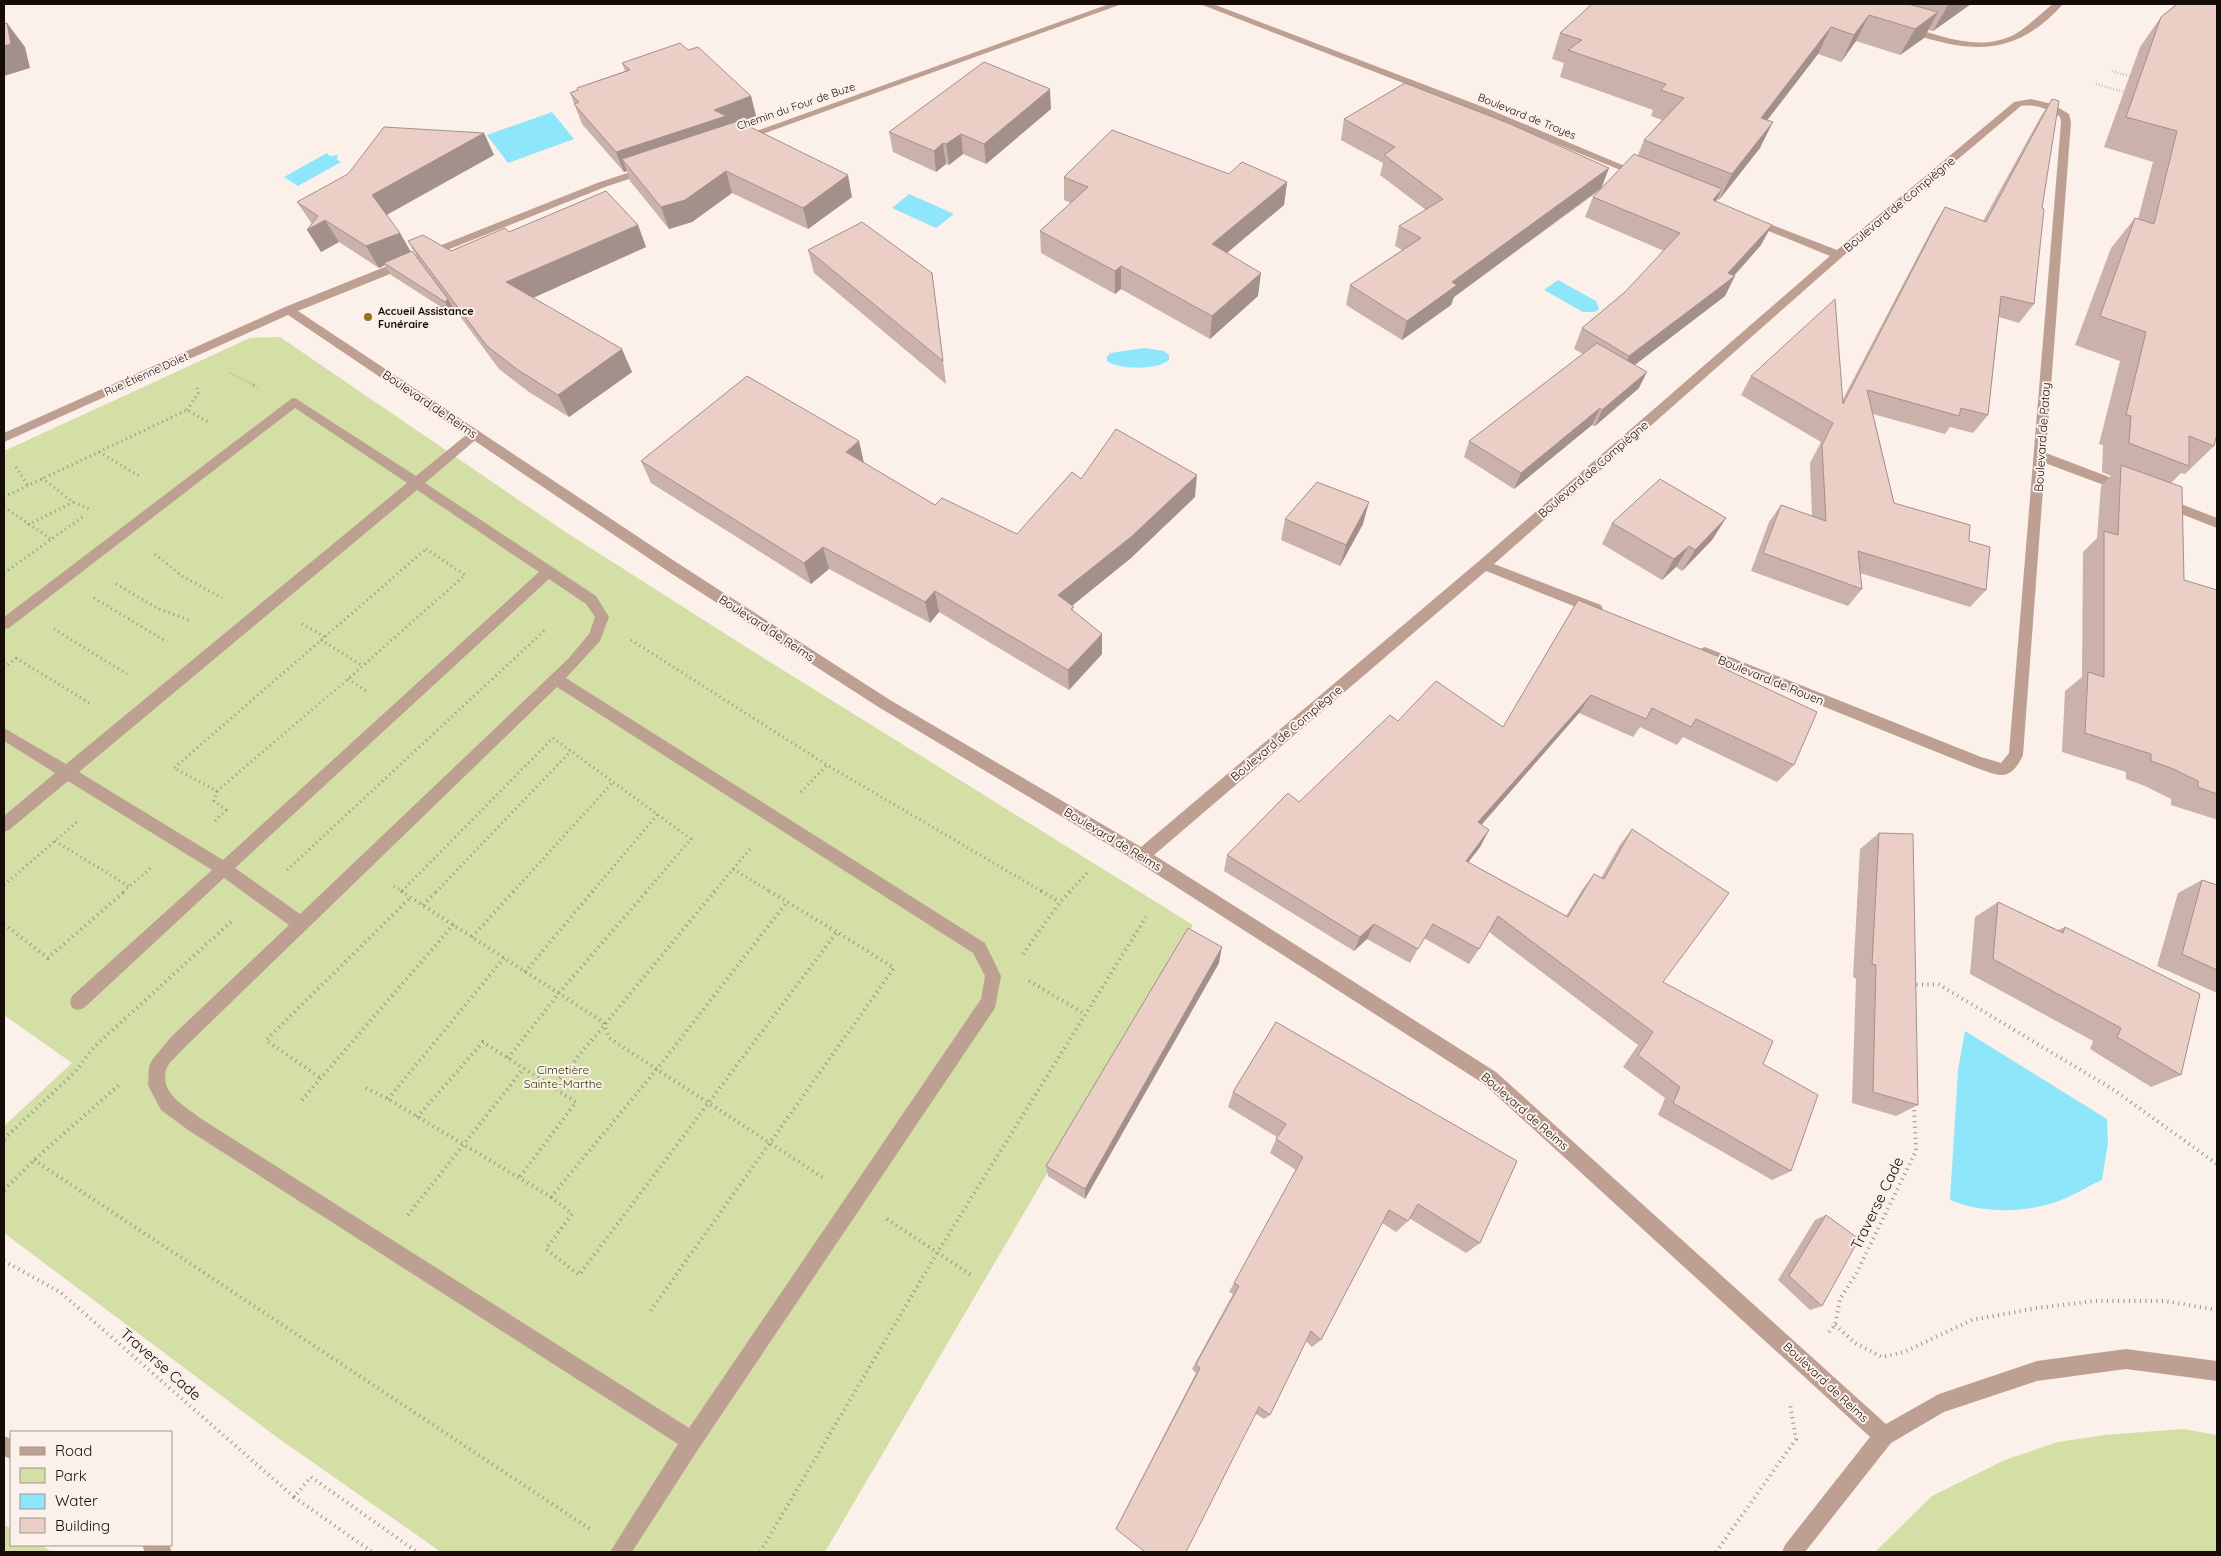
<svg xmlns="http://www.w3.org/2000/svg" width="2221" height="1556" font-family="Quicksand,sans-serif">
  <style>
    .green { fill: #d3dfa5 }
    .water { fill: #8de6f9 }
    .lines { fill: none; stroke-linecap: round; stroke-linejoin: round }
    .path-far2 { stroke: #9b908c; stroke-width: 2.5; stroke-dasharray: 0.5 2.5; stroke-linecap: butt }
    .path-far1 { stroke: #9b908c; stroke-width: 3; stroke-dasharray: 1 4; stroke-linecap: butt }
    .path { stroke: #9b908c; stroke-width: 4; stroke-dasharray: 1 4.5; stroke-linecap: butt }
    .lane { fill: #bea093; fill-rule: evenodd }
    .street { fill: #bea093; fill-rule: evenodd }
    .wall { fill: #cab1aa }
    .shaded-wall { fill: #a4908b }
    .building { fill: #ebcec6; stroke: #a4908b }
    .poi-dot { fill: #927319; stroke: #fcf0eb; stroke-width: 2 }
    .labels { text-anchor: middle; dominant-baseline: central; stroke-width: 4; stroke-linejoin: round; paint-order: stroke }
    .far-street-label { font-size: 11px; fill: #160d09; stroke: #fcf0eb }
    .far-poi-label { font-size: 11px; font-weight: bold; fill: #160d09; stroke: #fcf0eb; text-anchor: start }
    .street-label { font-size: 12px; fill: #160d09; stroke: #fcf0eb }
    .park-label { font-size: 12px; fill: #333a05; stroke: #fcf0eb }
    .near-street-label { font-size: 15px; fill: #160d09; stroke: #fcf0eb }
  </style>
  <rect width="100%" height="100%" fill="#fcf0eb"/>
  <!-- green -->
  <path class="green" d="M280 337 564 531 746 647 1193 925 825 1552H441L278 1438 4 1233V1126L72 1063 4 1015V451L250 338Z
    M2183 1429 2217 1435V1552H1875L1932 1496 2005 1460 2058 1442 2105 1435Z
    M4 1525 11 1528V1545H42L51 1552H4Z"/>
  <!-- water -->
  <path class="water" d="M552 112 574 139 508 163 487 135Z
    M327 153 330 156 338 155 337 160 341 162 298 186 284 177Z
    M909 194 954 214 936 228 892 208Z
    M1558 280 1596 301 1599 309 1595 312H1583L1544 290Z
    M1145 348 1164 351 1169 355V360C1158 370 1119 370 1107 361V357L1110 353Z
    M1965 1031 2107 1119 2108 1143 2102 1180C2086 1187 2070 1198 2053 1203 2020 1213 1982 1213 1950 1200L1958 1070Z"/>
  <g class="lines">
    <!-- path-far2 -->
    <path class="path-far2" d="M2112 71 2133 77
      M2096 84 2128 93
      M230 373 256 386"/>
    <!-- path-far1 -->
    <path class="path-far1" d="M253 385 258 387
      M187 410 199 392 197 387
      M99 452 141 477
      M16 467 28 486
      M42 478 73 502 92 510
      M4 497 187 410 210 423
      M4 507 51 539
      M28 525 73 502
      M426 549 465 575 348 679 217 791 174 768Z
      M155 554 182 576 222 598
      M4 573 84 516
      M116 584 157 608 191 621
      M94 598 167 642
      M302 624 325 637
      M54 629 127 674
      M321 640 363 666
      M631 640 827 765 1043 892
      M16 658 91 704
      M4 668 16 658
      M348 679 366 691
      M801 792 827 765
      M215 821 226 810 214 801 217 791
      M55 841 130 887
      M733 869 752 847
      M287 870 545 630
      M4 885 78 821
      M394 886 403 892
      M402 891 553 738 691 839 646 892
      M123 892 152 867
      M436 892 571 751
      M513 892 613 782
      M592 892 658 814
      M714 892 733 869 771 892
      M1069 892 1087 873"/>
    <!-- path -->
    <path class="path" d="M401 891 603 1022 609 1038 825 1179
      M769 891 837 932
      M1041 891 1060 902
      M423 905 437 891
      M4 924 48 958 125 891
      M472 937 514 891
      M1023 954 1060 902 1071 891
      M525 972 593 891
      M1029 981 1085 1014
      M1911 985 1938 984 2114 1090 2217 1164
      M508 1058 559 993 647 891
      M319 1077 266 1040 411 897
      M553 1087 715 891
      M366 1088 388 1099 551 1197 657 1069 787 902
      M388 1099 504 958
      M302 1100 454 924
      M417 1117 483 1042 576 1102 519 1178
      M4 1139 75 1072 94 1047 233 920
      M34 1160 590 1529
      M4 1190 34 1160 120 1084
      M551 1197 572 1214 546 1249 579 1275 837 932 894 968 649 1313
      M408 1215 524 1068
      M887 1219 971 1275
      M4 1261 60 1292 294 1497 311 1477 417 1552
      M1835 1325 1855 1343 1882 1357 1904 1352 1972 1320 2037 1308 2094 1301H2165L2217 1310
      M1829 1332 1835 1325 1840 1299 1856 1274 1916 1151 1914 1105
      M294 1497 372 1552
      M760 1552 937 1253 1146 917
      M1716 1552 1796 1439 1790 1404"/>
    <!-- lane -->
    <path class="lane" d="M295 398 416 476 471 431H479L481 434 479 437 425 483 596 596 609 617 600 641 566 678 985 943 1001 976 995 1008 699 1448 632 1552H610L678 1444 188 1130 161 1110 151 1091 148 1085 149 1066 152 1060 171 1037 289 925 224 878 84 1008 78 1010 72 1008 70 1002 72 996 212 870 68 781 9 830 4 832V816L55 773 4 741V728L66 764 407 483 295 408 9 628 4 629V617L291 399ZM417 490 539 572 223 860 79 772ZM549 579 586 604 595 617 589 634 568 659 300 914 235 868ZM557 687 973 953 985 976 981 999 689 1428 200 1118C185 1106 160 1094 166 1070 168 1063 178 1055 183 1049Z"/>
    <!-- street -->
    <path class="street" d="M1109 4H1122L746 140 742 141 737 138Z
      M1200 4H1213L1491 110 1644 174 1639 177 1635 176 1483 114Z
      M2053 4H2063C2025 47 1987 55 1933 40 1923 37 1908 35 1900 29L1905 26C1941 35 1981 54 2017 33 2030 25 2041 13 2053 4Z
      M2031 99 2052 104 2069 114 2071 122 2046 453 2130 485 2131 488 2130 491 2125 493 2045 463 2023 755C2010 783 1999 776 1974 767L1700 657 1698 653 1700 649 1705 647 1710 649 1981 757 2001 763 2009 753 2061 122 2060 117C2048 109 2036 104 2021 106L1842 257 1494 564 1601 605 1603 609 1601 613 1596 614 1591 613 1486 571 1154 855 1496 1072 1886 1424 1939 1394 2037 1361 2126 1349 2217 1361V1381L2126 1369 2037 1381 1944 1412 1891 1443 1805 1552H1782L1785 1545 1870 1437 1484 1084 1136 861 880 708 669 572 288 315 4 442V433L285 307 402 260H410L412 263 410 266 298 311 679 564 890 700 1141 847 1479 561 1830 256 1749 223 1748 221 1749 219H1757L1837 250 2014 102Z
      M646 167 650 168V172L605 187 432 256 428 258 422 254 424 252 597 183Z
      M2163 497 2217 518V528L2158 505 2157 502 2158 499Z
      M4 1436 11 1439V1459L4 1456Z
      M142 1545H169L172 1552H145Z"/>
  </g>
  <!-- wall -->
  <path class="wall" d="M1592 4H1971L1933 31 1928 30 1924 38 1900 55 1856 41 1841 62 1818 54 1767 120 1760 148 1719 200 1717 199 1716 201 1761 245 1734 276 1725 296 1635 365 1639 388 1595 426 1592 425 1514 489 1464 457 1469 441 1583 354 1574 349 1582 328 1625 292 1664 251 1585 217 1593 197 1600 190 1454 297 1451 305 1402 340 1346 305 1350 285 1402 250 1395 246 1399 226 1426 210 1380 175 1383 163 1341 140 1344 119 1609 168 1602 187 1638 155 1644 140 1662 120 1651 116 1653 110 1560 77 1564 63 1552 59 1560 33Z
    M2177 4 2214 446 2185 474 2181 473 2171 483 2184 580 2217 590V818L2215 819 2171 805V799L2145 786 2126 779V772L2062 752 2065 691 2082 677 2083 552 2097 538 2101 486 2111 476 2102 472 2103 445 2099 444 2120 361 2075 345 2111 248 2135 218 2138 219 2153 162 2104 147 2140 47 2161 17Z
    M688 50 751 96 756 116 740 122 852 197 808 229 732 193 692 222 669 229 630 181 627 171 624 172 582 124 570 93 578 90 577 88 625 71 622 63Z
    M2052 99 2042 208 2034 304 2019 323 1999 317 1988 415 1973 433 1950 427 1945 434 1873 414 1894 503 1969 541 1986 590 1970 607 1860 573 1862 589 1848 606 1751 571 1769 522 1781 505 1812 516 1810 463 1821 442 1741 395 1751 376 1843 399 1933 227 1945 207 1983 221 2040 118Z
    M1051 109 986 164 963 154 949 165 946 164 936 172 893 152 889 132Z
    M484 133 494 155 387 215 400 233 411 252 417 257 408 241 451 251 509 232 638 225 646 247 533 298 632 372 569 417 529 392 499 369 451 304 455 311 452 314 391 275 385 265 379 268 339 242 321 252 312 224 297 202Z
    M1229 174 1287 182 1284 205 1227 253 1258 296 1210 339 1121 289 1115 294 1041 253 1040 231 1071 203 1064 200V177Z
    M808 250 932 273 946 384 814 273Z
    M859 441 864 463 935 505 1017 534 1081 479 1195 497 1131 558 1072 606 1074 612 1102 654 1069 690 939 612 930 623 829 569 811 584 651 483 641 461Z
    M1726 518 1712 540 1682 571 1676 567 1662 580 1602 544 1612 523Z
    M1285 519 1363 524 1340 566 1281 540Z
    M1578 600 1721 667 1794 765 1777 782 1683 737 1677 745 1640 727 1633 737 1579 713 1481 825 1489 830 1480 847 1468 862 1566 916 1582 890 1594 874 1601 878 1620 845 1632 829 1663 982 1763 1064 1791 1171 1772 1180 1658 1115 1665 1098 1623 1067 1638 1045 1489 932 1479 949 1469 964 1424 938 1410 963 1367 939 1354 951 1224 871 1227 855 1299 802 1398 721 1503 727Z
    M1879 833 1918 1105 1896 1116 1852 1103 1856 979 1853 977 1860 849Z
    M2202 880 2217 885V993L2157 966 2178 893Z
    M1998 902 2058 930 2065 927 2181 1075 2151 1087 2090 1049 2093 1041 1970 974 1975 917Z
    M1219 963 1085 1199 1048 1176 1046 1166Z
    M1276 1022 1480 1243 1466 1253 1409 1218 1408 1221 1396 1232 1382 1223 1321 1340 1312 1347 1306 1341 1270 1415 1264 1419 1256 1414 1116 1529V1528L1196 1373 1192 1369 1233 1294 1229 1292 1296 1170 1270 1153 1277 1137 1228 1107 1233 1092Z
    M1826 1215 1822 1306 1810 1310 1778 1280 1815 1220Z"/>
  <!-- shaded-wall -->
  <path class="shaded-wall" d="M1950 4H1971L1933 31 1948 5Z
    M1938 12 1924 38 1900 55 1915 29Z
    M1869 15 1856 41 1841 62 1854 35Z
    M7 23 25 47 30 68 4 76V46Z
    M1831 27 1818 54 1749 144 1761 118Z
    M1050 89 1051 109 986 164 984 144Z
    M751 96 756 116 729 126 622 159 627 171 624 172 616 152 714 110Z
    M1773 122 1760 148 1719 200 1732 174Z
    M484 133 494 155 384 216 372 195Z
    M961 134 963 154 949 165 946 144Z
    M943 143 946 164 936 172 934 151Z
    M1609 168 1601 188 1454 297 1451 305 1402 340 1407 321 1452 282Z
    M726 171 732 193 692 222 669 229 661 207Z
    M848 175 852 197 808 229 803 208Z
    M1287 182 1284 205 1210 267 1212 244Z
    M1722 189 1712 210 1713 200Z
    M325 220 339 242 321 252 307 230Z
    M638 225 646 247 517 305 506 282Z
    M1772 225 1761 245 1730 280 1735 276 1725 296 1620 376 1629 356 1728 273Z
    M400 233 412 254 384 263 385 265 379 268 366 246Z
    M1121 266V289L1115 294V271Z
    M1261 273 1258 296 1210 339 1212 316Z
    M448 299 455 311 452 314 445 302Z
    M622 349 632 372 569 417 558 395Z
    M1647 372 1639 388 1595 426 1602 410Z
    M1600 408 1592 425 1514 489 1521 473Z
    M859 441 864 464 846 452Z
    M1197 475 1195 497 1131 558 1059 616 1058 595Z
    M1369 502 1363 524 1340 566 1346 545Z
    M1726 518 1712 540 1682 571 1695 550Z
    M1689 546 1676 567 1662 580 1674 559Z
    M823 547 829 569 811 584 804 563Z
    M935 591 939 612 930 623 925 602Z
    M1102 634V654L1069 690 1068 670Z
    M1591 695 1579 713 1469 839 1478 822Z
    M1489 830 1480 847 1457 877 1466 861Z
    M1374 924 1367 939 1354 951 1360 937Z
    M1222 947 1219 963 1085 1199V1189Z"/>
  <!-- building -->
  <path class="building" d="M1592 4H1908L1938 12 1915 29 1869 15 1854 35 1831 27 1761 118 1773 122 1732 174 1644 140 1684 98 1661 90 1666 84 1568 50 1582 40 1560 33Z
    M2177 4H2217V434L2214 446 2189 436V466L2129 443 2131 416 2126 415 2146 332 2100 316 2135 218 2154 224 2177 131 2126 117 2161 17Z
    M7 23 11 44 4 46V24Z
    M680 43 688 50 698 47 751 96 714 110 726 116 616 152 574 104 579 102 570 93 578 90 577 88 630 70 622 63Z
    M984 62 1050 89 984 144 961 134 946 144 943 143 934 151 889 132Z
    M1405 83 1508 123 1609 168 1452 282 1457 285 1407 321 1350 285 1421 238 1399 226 1443 199 1384 155 1395 147 1344 119Z
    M2052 99 2059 101 2042 208 2044 209 2034 304 2001 296 1988 415 1961 408 1959 416 1867 390 1894 503 1970 525 1969 541 1990 547 1986 590 1858 551 1862 589 1763 553 1781 505 1826 521 1822 445 1833 423 1751 376 1835 299 1843 404 1945 207 1986 222Z
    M738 121 848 175 803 208 726 171 685 200 661 207 622 159Z
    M384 127 484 133 372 195 400 233 366 246 325 220 307 230 318 216 297 202 348 174Z
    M1112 130 1229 174 1242 162 1287 182 1212 244 1261 273 1212 316 1121 266 1115 271 1040 231 1088 187 1064 177Z
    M1634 154 1722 189 1713 200 1772 225 1728 273 1735 276 1629 356 1582 328 1625 292 1680 233 1593 197Z
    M606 191 638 225 506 282 622 349 558 395 518 370 487 346 408 241 423 235 451 251 505 228 509 232Z
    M862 222 932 273 943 361 808 250Z
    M412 251 448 299 445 302 384 263Z
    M1597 343 1647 372 1602 410 1600 408 1521 473 1469 441Z
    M747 376 859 441 846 452 935 505 942 498 1017 534 1072 472 1081 479 1116 429 1197 475 1131 537 1058 595 1074 607 1071 609 1102 634 1068 670 935 591 925 602 823 547 804 563 641 461Z
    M2121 465 2182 487 2184 580 2217 590V794L2198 787V781L2171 768 2151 761V754L2085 733 2088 672 2104 677V531L2118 535Z
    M1660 479 1726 518 1695 550 1689 546 1674 559 1612 523Z
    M1317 482 1369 502 1346 545 1285 519Z
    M1578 600 1725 659 1721 667 1817 712 1794 765 1696 719 1691 727 1652 708 1646 719 1591 695 1478 822 1489 830 1466 861 1568 917 1594 874 1604 879 1632 829 1729 893 1663 982 1773 1041 1763 1064 1818 1095 1791 1171 1673 1103 1680 1087 1638 1055 1653 1032 1498 916 1479 949 1433 924 1418 949 1374 924 1360 937 1227 855 1288 793 1299 802 1390 715 1398 721 1436 681 1503 727Z
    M1879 833 1913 834 1918 1105 1873 1092 1876 965 1872 964Z
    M2202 880 2217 885V970L2182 954Z
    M1998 902 2063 933 2065 927 2200 994 2181 1075 2117 1037 2121 1028 1993 959Z
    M1188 928 1222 947 1085 1189 1046 1166Z
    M1276 1022 1517 1161 1480 1243 1418 1204 1408 1221 1389 1210 1321 1340 1311 1331 1270 1415 1259 1407 1186 1552H1145L1116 1529 1200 1368 1196 1364 1239 1286 1234 1283 1303 1157 1276 1139 1286 1124 1233 1092Z
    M1826 1215 1859 1239 1822 1306 1789 1276Z"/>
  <!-- markers -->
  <circle class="poi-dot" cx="368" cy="317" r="5"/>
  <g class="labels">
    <!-- far-street labels -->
    <g class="far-street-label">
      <text transform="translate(796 106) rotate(-19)">Chemin du Four de Buze</text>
      <text transform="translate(1527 116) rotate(22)">Boulevard de Troyes</text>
      <text transform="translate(146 374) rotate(-24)">Rue Étienne Dolet</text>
    </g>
    <!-- far-poi labels -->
    <g class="far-poi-label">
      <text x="378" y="311">Accueil Assistance<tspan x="378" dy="13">Funéraire</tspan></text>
    </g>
    <!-- street labels -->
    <g class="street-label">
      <text transform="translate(1899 204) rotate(-40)">Boulevard de Compiègne</text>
      <text transform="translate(430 404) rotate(34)">Boulevard de Reims</text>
      <text transform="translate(2042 437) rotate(-86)">Boulevard de Patay</text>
      <text transform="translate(1593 469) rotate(-41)">Boulevard de Compiègne</text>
      <text transform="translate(767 628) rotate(33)">Boulevard de Reims</text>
      <text transform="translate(1771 680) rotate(22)">Boulevard de Rouen</text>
      <text transform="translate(1286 733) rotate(-40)">Boulevard de Compiègne</text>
      <text transform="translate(1113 839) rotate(31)">Boulevard de Reims</text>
      <text transform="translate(1525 1111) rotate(41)">Boulevard de Reims</text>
      <text transform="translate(1826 1382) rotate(43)">Boulevard de Reims</text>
    </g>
    <!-- park labels -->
    <g class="park-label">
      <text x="563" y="1069">Cimetière<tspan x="563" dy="14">Sainte-Marthe</tspan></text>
    </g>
    <!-- near-street labels -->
    <g class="near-street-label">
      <text transform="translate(1877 1203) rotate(-64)">Traverse Cade</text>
      <text transform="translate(161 1364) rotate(41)">Traverse Cade</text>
    </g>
  </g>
  <!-- border -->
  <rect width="2221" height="1556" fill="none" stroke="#160d09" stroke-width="10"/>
  <!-- legend -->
  <rect x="10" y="1431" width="162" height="115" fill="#fcf0eb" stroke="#a09591"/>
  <rect x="20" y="1447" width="25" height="8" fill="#bea093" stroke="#a09591"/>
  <text x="55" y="1456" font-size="15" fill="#160d09">Road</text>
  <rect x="20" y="1468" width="25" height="15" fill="#d3dfa5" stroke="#a09591"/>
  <text x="55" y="1481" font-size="15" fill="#160d09">Park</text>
  <rect x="20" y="1494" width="25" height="15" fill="#8de6f9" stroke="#a09591"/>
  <text x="55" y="1506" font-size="15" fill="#160d09">Water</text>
  <rect x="20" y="1518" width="25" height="15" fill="#ebcec6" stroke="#a09591"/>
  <text x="55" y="1531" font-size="15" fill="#160d09">Building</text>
</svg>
